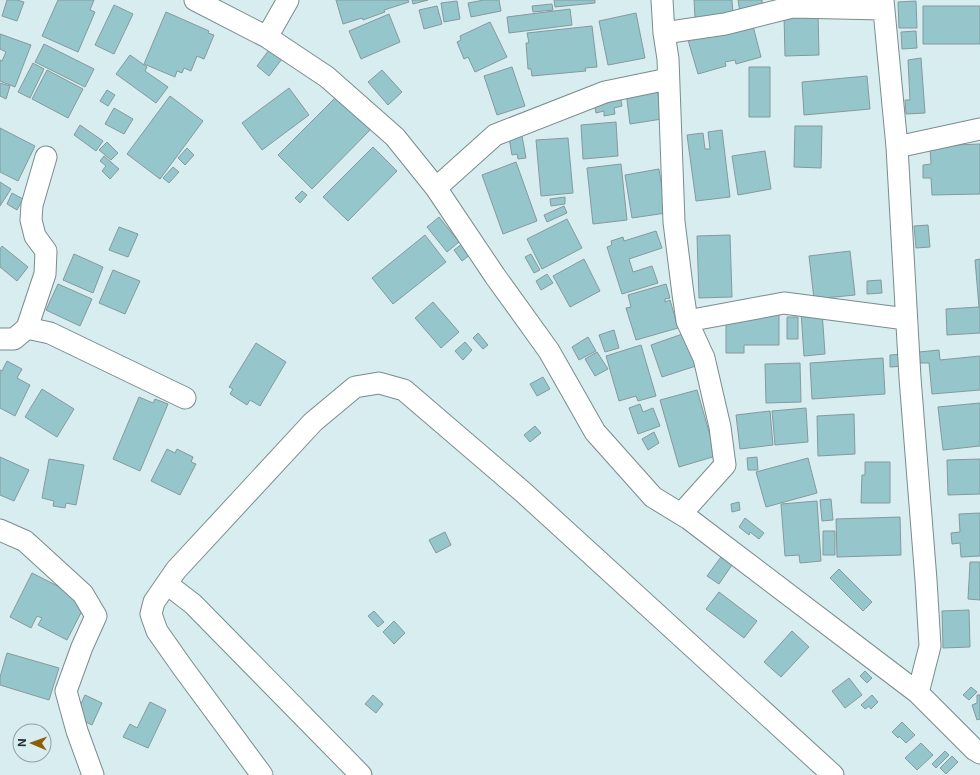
<svg xmlns="http://www.w3.org/2000/svg" width="980" height="775" font-family="Inter,sans-serif">
  <style>
    .building { fill: #95c6cc; stroke: #86999c }
    .lines { fill: none; stroke-linecap: round; stroke-linejoin: round }
    .minor-casing { stroke: #798c8e; stroke-width: 23 }
    .minor { stroke: #fff; stroke-width: 21 }
  </style>
  <rect width="100%" height="100%" fill="#d8edef"/>
  <!-- building -->
  <path class="building" d="M7 0H17L24 2 17 21 2 16Z
    M58 0H94L90 10 95 12 78 52 42 36Z
    M336 0H408L409 2 384 10 385 12 363 20 362 18 343 24Z
    M412 0H428L413 4Z
    M484 0H499L501 11 471 17 468 3Z
    M554 0H595V3L555 7Z
    M694 0H732L733 14 695 18Z
    M738 0H762L763 10 740 12Z
    M457 1 460 19 444 22 441 3Z
    M916 1 917 28H899L898 2Z
    M552 4 553 10 533 12 532 6Z
    M114 5 133 14 114 54 95 45Z
    M437 6 442 24 424 29 419 10Z
    M923 6H980V44H923Z
    M570 9 572 25 509 33 507 17Z
    M166 12 209 31 208 33 214 35 204 59 197 56 191 71 184 68 182 73 177 71 175 77 144 64Z
    M636 13 645 58 608 65 599 21Z
    M389 14 400 42 361 59 349 31Z
    M818 14 819 55 785 56 784 15Z
    M490 22 507 57 475 72 468 57 464 59 457 42 461 40 460 36Z
    M752 22 761 57 736 64 735 60 725 62 726 66 698 74 688 40Z
    M592 26 597 67 585 68 586 71 532 76 531 69H528L526 43H529L527 33Z
    M916 31 917 48 902 49 901 32Z
    M0 34 31 45 15 87 0 81V60L2 61 6 52 0 49Z
    M44 44 94 69 85 87 35 62Z
    M269 50 282 59 269 76 257 66Z
    M130 55 147 67 145 71 168 87 156 103 116 74Z
    M921 58 925 113 906 114 905 100H910L908 60Z
    M33 63 44 69 30 98 18 92Z
    M512 67 525 106 497 115 484 76Z
    M749 67H770V117H749Z
    M47 70 83 89 68 118 32 99Z
    M382 70 402 92 388 105 368 82Z
    M867 76 870 109 804 115 802 82Z
    M0 83 10 86 6 99 0 96Z
    M289 88 309 115 262 150 242 123Z
    M657 88 662 119 630 124 626 92Z
    M107 90 115 95 108 106 100 101Z
    M340 93 373 127 312 189 278 155Z
    M620 95 622 106 614 108 615 114 604 116V111L596 113 593 99Z
    M170 96 203 121 160 179 127 154Z
    M114 108 133 119 124 134 105 124Z
    M616 122 618 156 583 159 581 125Z
    M80 125 103 141 96 151 74 135Z
    M795 126H822L821 168 794 167Z
    M0 128 35 146 18 181 0 172Z
    M722 130 730 197 696 201 687 135 703 133 705 149H710L708 132Z
    M522 136 526 158 518 159 517 154 512 155 509 138Z
    M568 138 573 193 541 196 536 140Z
    M107 142 118 153 111 160 99 150Z
    M980 144V194L932 195 931 178H923V165L931 164 930 146Z
    M373 147 397 171 348 221 323 197Z
    M187 148 194 155 185 165 178 158Z
    M765 151 771 189 738 195 732 156Z
    M104 156 119 169 110 179 102 171 106 166 100 161Z
    M516 162 537 221 503 234 482 175Z
    M621 164 627 220 593 224 587 168Z
    M173 167 179 172 169 183 163 178Z
    M659 169 666 213 632 218 625 175Z
    M0 182 11 189 0 206Z
    M302 191 307 195 300 203 295 198Z
    M12 193 23 199 17 210 7 204Z
    M565 197V204L551 206 550 199Z
    M564 206 567 213 547 222 544 215Z
    M439 217 459 242 447 252 427 227Z
    M567 219 582 248 542 269 527 239Z
    M928 225 930 247 916 248 914 226Z
    M119 227 138 234 128 257 109 250Z
    M656 231 662 248 629 259 633 272 652 266 658 283 622 294 607 247 612 245 611 241 623 237 624 241Z
    M425 235 446 262 393 304 372 278Z
    M730 235 732 297 699 298 697 236Z
    M463 243 471 254 462 261 454 250Z
    M2 246 28 267 17 281 0 267V249Z
    M850 251 855 295 814 299 809 256Z
    M74 254 103 267 93 293 63 280Z
    M531 254 540 270 534 273 525 257Z
    M584 259 600 291 570 307 553 276Z
    M980 259V333L947 335 946 309 979 307 975 260Z
    M113 270 140 281 125 314 99 303Z
    M547 274 553 283 541 290 536 281Z
    M881 280 882 293 867 294V281Z
    M58 284 92 299 80 326 46 310Z
    M666 284 670 298 665 299V302L670 300 678 328 636 340 626 308 631 307 628 295Z
    M433 302 459 332 441 348 415 318Z
    M822 311 825 354 804 356 801 312Z
    M726 313 779 314V345H744V353H726Z
    M787 317H798V339H787Z
    M614 330 619 348 605 352 599 335Z
    M688 332 699 365 662 377 651 345Z
    M478 333 488 345 483 349 473 338Z
    M588 337 596 351 579 360 572 347Z
    M465 342 472 350 463 360 455 351Z
    M256 343 286 362 260 406 250 400 247 405 230 394 233 389 229 387Z
    M641 345 656 396 638 401 636 396 619 401 606 356Z
    M939 350 940 360 980 356V390L932 394 929 363H920L919 352Z
    M597 352 608 369 595 376 585 359Z
    M905 354 906 366 890 367V355Z
    M883 358 885 394 812 399 810 363Z
    M7 361 22 369 17 378 30 385 15 416 0 408V370L2 371Z
    M800 363 801 402 766 403 765 364Z
    M543 377 550 389 537 396 530 384Z
    M42 389 74 409 57 437 25 417Z
    M697 390 716 456 679 467 660 400Z
    M139 397 153 403 155 399 168 404 140 471 113 459Z
    M980 403V446L943 450 938 407Z
    M640 404 643 412 653 408 660 426 638 434 629 408Z
    M806 408 808 442 775 445 772 411Z
    M770 411 773 445 740 449 736 415Z
    M854 414 855 454 818 456 817 416Z
    M535 426 541 433 530 442 524 435Z
    M654 432 659 443 648 450 642 439Z
    M167 449 175 453 177 449 193 457 191 462 196 464 180 495 151 481Z
    M0 457 29 470 14 501 0 495Z
    M757 457 758 470H748L747 458Z
    M808 458 817 493 766 507 756 472Z
    M49 459 84 465 76 505 66 503 65 508 53 506 54 501 42 498Z
    M980 459V494L948 495 947 460Z
    M865 462H890V503H861L862 475H865Z
    M831 499 833 520 822 521 820 500Z
    M817 501 821 561 800 563 799 555 785 556 781 504Z
    M739 502 740 510 732 512 731 504Z
    M980 513V556L961 557 960 543 952 544 951 533 960 532 959 514Z
    M900 517 901 555 837 557 836 519Z
    M745 518 764 533 759 539 750 532 749 535 739 527Z
    M823 531H835V555H823Z
    M445 532 451 545 436 553 429 540Z
    M721 557 732 565 719 584 707 576Z
    M970 562H980V600L968 599Z
    M839 569 872 602 863 611 830 578Z
    M32 573 87 601 67 640 38 625 42 618 37 616 31 628 10 617Z
    M719 592 757 621 744 638 706 609Z
    M969 610 970 647 943 648 942 611Z
    M374 611 384 622 378 627 368 616Z
    M394 621 405 633 394 644 383 632Z
    M792 631 809 647 781 677 764 662Z
    M7 653 59 668 49 700 0 685V677Z
    M865 671 872 678 867 683 860 676Z
    M849 678 862 695 845 708 832 691Z
    M971 687 977 692 969 700 963 695Z
    M85 695 102 703 92 725 75 717Z
    M373 695 383 704 376 713 365 704Z
    M872 695 878 702 871 709 869 706 865 709 861 705Z
    M977 695H980V719L977 720 972 705 977 703Z
    M150 702 166 710 148 748 123 737 130 724 137 728Z
    M902 722 915 735 906 743 899 736 898 738 892 732Z
    M921 743 933 755 917 770 905 758Z
    M945 751 949 755 936 768 932 764Z
    M952 756 958 762 946 774 940 768Z"/>
  <g class="lines">
    <!-- minor casing -->
    <g class="minor-casing">
      <path id="minor" d="M195 0 267 37 327 77 395 137 436 188 495 276 549 351 595 432 653 497 689 519 918 693 975 750 980 753
        M662 0 664 33 668 59 674 222 683 294 687 321 704 358 720 427 725 465 681 514
        M883 0 897 147 910 378 926 580 930 646 918 693
        M664 33 725 24 792 7 883 9
        M267 37 288 0
        M897 147 980 129
        M436 188 495 135 605 92 668 79
        M687 321 784 303 906 319
        M27 328 50 333 185 398
        M0 339H14L27 328 45 274 46 251 35 236 31 220 32 205 46 157
        M0 530 25 541 83 594 96 616 82 647 66 691 77 731 93 775
        M167 584 193 604 361 775
        M262 775 183 668 157 631 151 614 154 602 176 570 313 422 355 387 379 383 404 390 523 492 833 775"/>
    </g>
    <!-- minor -->
    <use href="#minor" class="minor"/>
  </g>
  <!-- north arrow -->
  <g transform="translate(32 743) rotate(272)"><circle r="19" fill="#d8edef" stroke="#92a1a3"/>
  <path d="M0-3L7 15L0 10L-7 15Z" fill="#8e5d09"/>
  <text y="-6" font-size="11" font-weight="bold" text-anchor="middle" fill="#283031">N</text>
  </g>
</svg>
